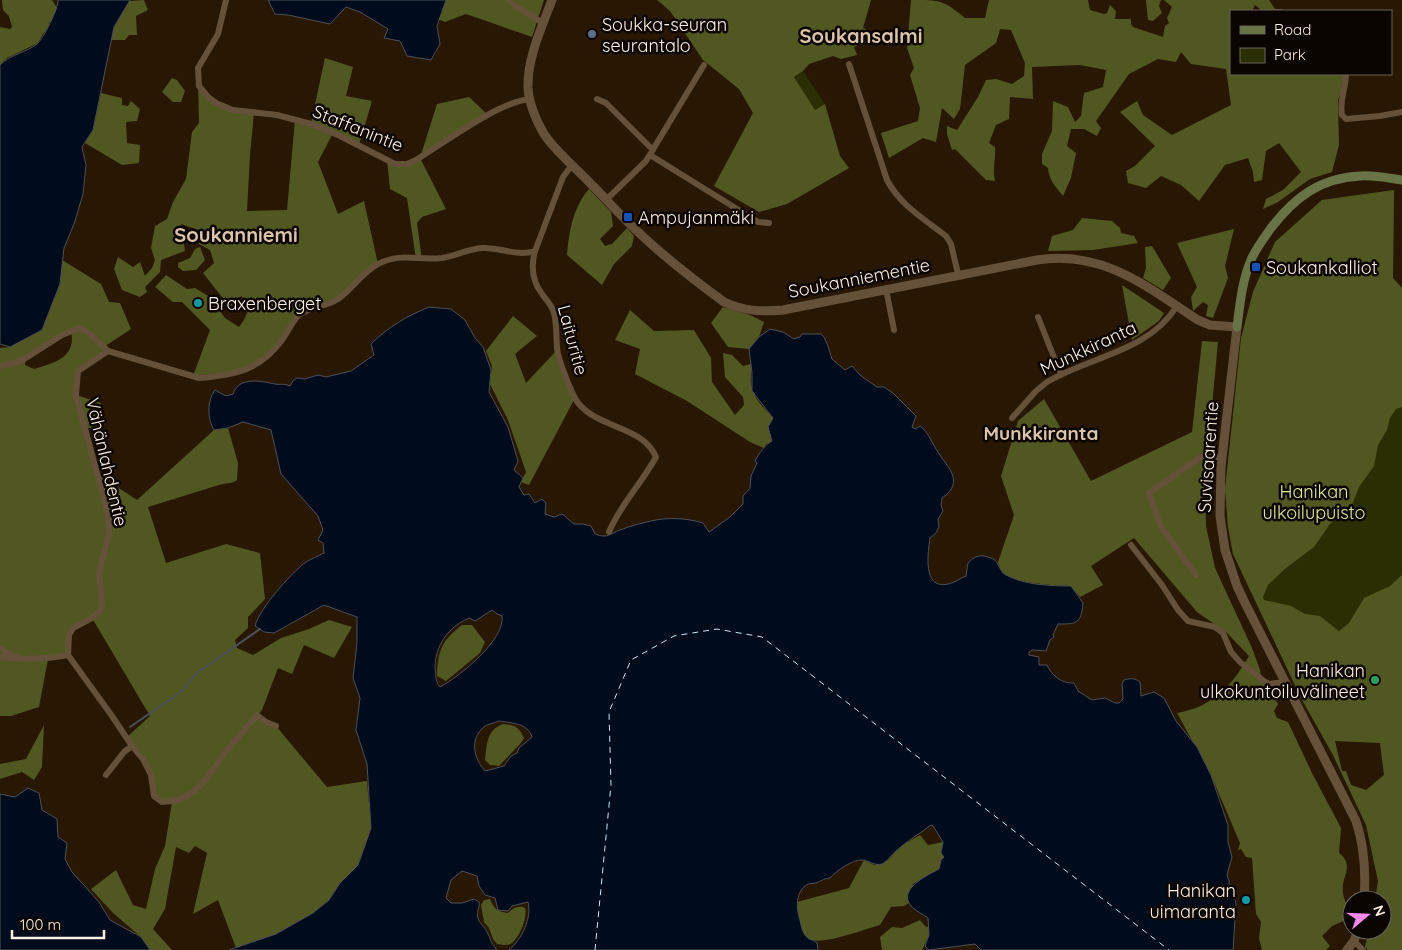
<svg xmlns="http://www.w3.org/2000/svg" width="1402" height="950" font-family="Quicksand,sans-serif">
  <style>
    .green { fill: #2a2e03; fill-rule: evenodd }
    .forest { fill: #515721; fill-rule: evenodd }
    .water { fill: #000c1c; stroke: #4c5058; fill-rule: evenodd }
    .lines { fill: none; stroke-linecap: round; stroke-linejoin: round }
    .stream { stroke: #4c5058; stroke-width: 2 }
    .ferry { stroke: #cae6fc; stroke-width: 1; stroke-dasharray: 6 5; stroke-linecap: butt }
    .minor { stroke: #65513a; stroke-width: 6 }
    .tertiary { stroke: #65513a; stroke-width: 9 }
    .secondary { stroke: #687346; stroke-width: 9 }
    .service-dot { fill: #5c6f8a; stroke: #0b0501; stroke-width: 2 }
    .transit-dot { fill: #1a4fb4; stroke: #0b0501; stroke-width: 2 }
    .culture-dot { fill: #0f9aa8; stroke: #0b0501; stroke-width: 2 }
    .leisure-dot { fill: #2e9e5b; stroke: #0b0501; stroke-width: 2 }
    .labels { text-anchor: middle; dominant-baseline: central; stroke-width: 5; stroke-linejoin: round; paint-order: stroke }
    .poi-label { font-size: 18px; fill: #fcf0e3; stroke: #0b0501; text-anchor: start }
    .street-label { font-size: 18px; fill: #fcf0e3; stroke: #0b0501 }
    .park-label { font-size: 18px; fill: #e0eb97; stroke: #0b0501 }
    .neighbourhood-label { font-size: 19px; font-weight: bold; fill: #dcc4aa; stroke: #0b0501 }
    .quarter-label { font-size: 20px; font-weight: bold; fill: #dcc4aa; stroke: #0b0501 }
  </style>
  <rect width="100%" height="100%" fill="#281702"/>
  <!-- green -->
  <path class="green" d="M803 71 825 104 815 110 794 77Z
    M1394 190 1393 278 1402 288V950H1368L1365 947 1369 930H1382V900H1375L1378 881 1366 825 1333 755 1301 698 1233 554 1228 527 1225 490 1241 338 1253 292 1275 242 1322 200ZM1335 741 1380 743 1384 775 1366 790 1351 785 1346 771H1342Z"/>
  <!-- forest -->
  <path class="forest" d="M2 0H52L57 8 54 18 49 23 48 29 43 34 38 43 7 58 0 65V27L10 29 12 27 9 16 3 10Z
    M144 0 148 10 136 16 137 35H129L125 40H111L114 27 129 1Z
    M446 0H544L532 37 466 14 445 22 438 19Z
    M657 0H871L863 28 880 36 854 47 857 55 841 59 833 56 809 64 803 71 794 77 815 110 825 104 840 156 849 168 787 204 759 212 714 186 753 113 739 89 703 60 670 11Z
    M911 0C941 0 943 0 965 18H985L989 0H1088L1090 10 1104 14 1107 13 1110 5 1116 11 1115 19H1131V24L1133 27 1163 37 1165 26 1169 23 1167 18 1172 7 1164 0H1269L1275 9H1282L1283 11H1261L1259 8 1255 5 1252 11H1231V74H1343V87L1338 100 1339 145 1332 172 1310 179 1278 202 1263 209 1266 199 1283 190 1301 172 1279 143 1266 151 1262 180 1254 182 1253 172 1248 158 1225 165 1199 201 1181 185 1161 176 1146 188 1128 183 1126 171 1135 166 1155 146 1120 112 1137 101 1143 115 1172 135 1231 105 1226 69 1191 64 1181 52 1176 62 1158 59 1129 74 1096 121 1101 128 1097 136 1084 129H1071L1067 146 1076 153 1071 178 1063 196C1055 186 1049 180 1048 168L1042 164V154L1052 131 1053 101 1068 107 1075 122 1081 116 1084 93 1103 87 1106 70 1080 65 1032 67 1033 99 1010 97 1009 119 996 125 989 143 995 147C996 160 992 168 995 181L986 180 955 149 952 150 947 134V126L957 130 978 97 986 80 996 79 1012 84 1024 76 1025 63 1011 30 1000 29 996 43 965 65 960 109 954 119 942 108 936 142 923 138 889 158 881 133 918 121 920 108 910 75 914 68 907 48Z
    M1146 0H1161L1159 6 1162 13 1153 21 1148 20Z
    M325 58 353 67 346 96 372 101 359 145 333 133 318 162 338 214 364 201 378 264 345 293 299 315 273 353 247 370 193 376 210 330 182 302H173L155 287 166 275 187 289 195 288 210 297 225 318 239 327 244 320 251 304 241 296 230 307 203 273 214 263 210 250 199 244 201 231 181 224 185 251 161 260 160 272 145 287 147 292 140 297 122 290 114 269 118 257 133 267 140 262 145 276 152 268 155 260 151 248 155 226 167 219 173 202 186 179 192 132 199 123 198 81 216 103 254 112 250 155 247 211 287 210 295 120 311 123Z
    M172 78 177 80 185 91 181 102H173L162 92Z
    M101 93 122 98V105L128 106 131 101 140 109 137 121 126 122 127 143 140 145 139 163 122 165 85 143 93 130Z
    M469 97 489 116 420 158 446 209 422 217 417 223 422 260 416 259 407 198 390 189 387 160 395 164 420 158 437 104Z
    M589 189 611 212 613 226 600 239 605 246 612 244 627 228 634 236 632 246 614 264 602 285 567 255C569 232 573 207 589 189Z
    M1394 190 1393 278 1402 288V407L1396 409 1390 418 1387 430 1378 445 1374 466 1359 487 1352 505 1348 510 1330 524 1314 547 1286 568 1268 585 1263 597 1264 600 1291 606 1305 614 1320 616 1339 631 1349 623 1364 598 1390 586 1402 575V950H1368L1365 947 1369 930H1382V900H1375L1378 881 1366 825 1333 755 1301 698 1233 554 1228 527 1225 490 1241 338 1253 292 1275 242 1322 200ZM1335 741 1380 743 1384 775 1366 790 1351 785 1346 771H1342Z
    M1082 218 1112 221 1120 228 1121 233 1134 236 1138 243 1093 250 1048 251 1052 236 1073 230Z
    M1234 229 1225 266 1228 278 1213 318 1206 316 1208 305 1203 302 1193 311 1191 297 1197 287 1177 243Z
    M1152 246 1171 278 1163 290 1143 278 1146 268 1145 247Z
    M200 247 205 260 196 270 183 271 178 267V263L190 258 195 249Z
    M62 260 101 284 109 302 120 303 131 329 104 347 108 351 78 371 76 395 101 403 100 428 95 429 85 427 96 473 137 500 214 430 228 428 238 463 237 480C232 484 225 483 219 485 195 492 172 500 148 507L166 563 226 544 260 553 265 599 248 617V628L235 640 237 648 253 655 281 638 309 629 329 620 352 627 334 658 304 645 292 674 278 668 262 710 258 715 276 726 327 787 367 781 371 828 358 865 340 883 329 900 313 913 276 934 236 948 218 900 193 914 207 853 195 846 189 853 176 847 165 909 153 929 172 950H150L141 937 113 913 91 889 116 870 133 905 146 909 155 869 165 846 172 802 154 796 151 775 127 737 150 716 92 618 73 628 68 655 48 659 39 707 11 716H0V348L10 347 42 330 60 284ZM71 331C77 358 53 363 34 369L25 365V362Z
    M1122 285 1164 313 1159 321 1132 340Z
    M723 307 750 315 764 322 759 337 749 349 728 347 711 323Z
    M630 310 654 331 694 330 711 358 712 382 735 415 744 405 743 397 725 377 723 353 732 355 743 366 751 364C752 371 750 378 751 384 753 398 764 408 773 418L770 434 772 442 766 444 764 448 750 442 687 401 635 374 640 349 615 340Z
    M513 316 537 336 515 354 526 383 557 350 575 398 529 485 521 482 526 472 508 420 490 384 492 366 486 351Z
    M1202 341 1218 342 1205 480 1206 526 1215 568 1252 648 1260 670 1262 682 1268 687 1278 704 1274 711 1277 718 1288 722 1313 775 1341 828 1339 853C1356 866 1340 877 1343 893 1345 906 1351 905 1346 920L1332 926 1322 936 1330 946 1326 950H1262L1259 938 1261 922 1256 914 1252 858 1246 857 1241 849 1238 850 1240 843 1211 775 1177 713C1212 707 1231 687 1249 656L1227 633 1197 612 1134 538 1091 566 1103 585 1080 597 1071 586C1056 586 1013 583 1003 573 1000 570 999 566 998 562L1014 515 1001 476 1018 421 1044 399 1091 481 1192 432Z
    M462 625H472L485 642 480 653 446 681 437 676C438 649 442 641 462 625Z
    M503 724C515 725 519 727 524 738L520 744 499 766 490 765 485 760C487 745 486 730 503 724Z
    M44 725 42 767 34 780 22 772 0 779V764L26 759Z
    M920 835 928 845 943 842 941 853 945 857 941 860 939 869 913 884 909 898V903L904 906 891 907 880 925C865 929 822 946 808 939 800 934 798 911 797 902L849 888 864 860 874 865 888 860 901 846Z
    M490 899C494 909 498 912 508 913 513 908 518 905 525 908 528 917 520 936 513 942 509 946 503 945 497 944L493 939 489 928 484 922 481 905 484 900Z
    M920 920 925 926 930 928 929 935 922 950H882L880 937 892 927 902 928Z"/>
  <!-- water -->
  <path class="water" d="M58 0H130L114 27 93 130 82 147 86 165 83 194 74 224 64 248 60 284 42 330 10 347 0 344V65C11 54 25 53 37 44 43 39 59 8 58 0Z
    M268 0H446L437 26 440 44 431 60 407 56 400 41 384 38 388 29 360 12 346 7 330 24 288 15 275 14Z
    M429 307 451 309 465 320 475 338 483 347 491 370 489 392 508 427 518 461 514 470 523 478 519 487 524 495 529 494 535 503 542 499 546 503 545 514 554 517 562 514 574 524H583L591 526 595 534C608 539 609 534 620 530 630 526 642 523 651 521 667 517 687 518 703 523L709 532 730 517 743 504V496L750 488 751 476 757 463 755 461C759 453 764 446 772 441L768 427 773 418 752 391V373L749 349 759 337 770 329 783 332 794 339 800 337 802 334H821L824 337 828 346 832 359 845 370 852 366 860 375 877 387H884L893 393 916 416 912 427 915 429 920 426C928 432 931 441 936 449 945 465 967 481 942 498L941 505 943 511 938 519 939 527 936 533 930 538C928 552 922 590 948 584 955 583 960 578 966 576L968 563C974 557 979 554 988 557 1001 560 997 570 1006 575 1024 585 1051 586 1071 586L1083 603C1081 624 1077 624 1058 624L1053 635 1054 637 1050 640 1046 651 1032 650 1029 652V655L1039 657V665H1047C1051 675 1062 684 1074 683L1078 691 1092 700 1105 698 1115 703H1119L1123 699 1122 684 1124 680C1130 678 1135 678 1140 682L1141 696 1154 692 1164 698 1176 721 1197 747 1211 775 1228 825V842L1232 857 1227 875 1236 903 1233 950H981L975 944 929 950 925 946 929 935 928 918C923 914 915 911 911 906 897 889 928 875 939 869L941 860 944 857 941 853 943 842 933 826 931 825C919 834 907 841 896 851 891 855 888 861 882 864 874 866 870 861 863 860 853 859 836 871 830 878 822 879 822 881 816 883 815 883 809 884 808 884 795 891 796 909 800 920 801 925 802 931 805 935 808 940 813 939 817 943L818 950H509C522 939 532 918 528 902L512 906 508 911 498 910 495 898 485 895 479 886 477 876 462 871 451 880 446 898 451 903H462L474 899 479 902C480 908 476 912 478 918 479 923 485 927 487 932 491 939 491 944 497 950H229L276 934 313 913 329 900 340 883 358 865 371 828 367 764 356 730 360 698 353 678 357 643V617L324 605 274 633 264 632 255 626C259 609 292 572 306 562 311 559 318 556 324 553L323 543 318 540 323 530 318 516 281 474 271 430 243 422 228 428 214 430C207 419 207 400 215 390L226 396 233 394C239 376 261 381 275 384 281 385 284 383 290 386L293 381 297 378 305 379 318 375 326 377 351 371 374 355 371 344C388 327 407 316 429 307ZM492 610 497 614 502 616C506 639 459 677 440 687 435 681 436 676 435 668 435 646 448 627 469 618L475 621ZM499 721C511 723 528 723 532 737L519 748 517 753 511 756 504 766 485 771C474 759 469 739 484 727 487 724 495 723 499 721Z
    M28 788 39 793 42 810 57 819 58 837 67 843 65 859 72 872 99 902 110 920 141 937 150 950H0V794L15 797Z"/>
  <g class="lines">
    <!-- stream -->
    <path class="stream" d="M130 727 181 692 197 673 260 629"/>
    <!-- ferry -->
    <path class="ferry" d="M595 950 611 785 609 712 631 660 674 636 717 629 762 637 1169 950"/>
    <!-- minor -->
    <path class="minor" d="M226 0 218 34 198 68 199 86 208 97 216 103 233 110 277 115 311 124 340 136 395 164H407L416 160C444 143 498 102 530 99
      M509 0 514 5 543 23
      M849 64 887 180C900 205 924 219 946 236L951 244 958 274
      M1346 74C1346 90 1339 99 1342 115L1346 119 1380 116 1402 112
      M597 99 606 103 653 150
      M650 155 758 222 769 223
      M607 199 646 161 704 65
      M535 251C531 266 532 281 542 294 547 301 552 305 554 313 557 325 556 336 557 348 558 359 572 396 579 404 600 429 643 426 656 457 642 483 620 505 609 532
      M886 289 894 330
      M1038 317 1061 375
      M108 351 78 371 76 395 104 499 109 523V533L99 573 102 602 101 609 92 618 73 628 69 635 68 655 112 716 132 746 143 759 151 775 154 796 162 802C199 802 208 773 229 748 238 737 248 726 257 715L266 722 276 726
      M0 366 21 361 62 335 80 328 89 333 108 351 199 378C236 375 260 370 282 340 287 333 294 319 299 315 309 307 328 306 338 299 353 289 362 272 378 264 401 252 418 261 442 258 455 256 468 249 482 248 501 247 517 257 535 251L563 177 572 165
      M1012 418 1036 391 1047 382C1091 356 1148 352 1177 306
      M1131 545 1162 585 1178 610 1188 621 1215 627 1223 633 1231 652 1240 662 1264 681 1269 684 1285 682
      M1196 575 1161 527 1149 493 1201 457H1222
      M0 648 11 655 16 656
      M0 657C22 660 46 659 68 655
      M106 775 124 752 132 746
      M1354 941 1363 950"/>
    <!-- tertiary -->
    <path class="tertiary" d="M552 0C542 27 527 58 528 88 529 104 536 120 544 134 556 152 576 168 591 184 606 199 620 215 636 230 663 256 694 280 724 302 744 311 761 312 783 310L1037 260C1103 250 1146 286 1198 320L1210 325 1237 327 1221 467 1220 516 1225 550 1237 586 1246 605 1356 821C1365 848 1366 873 1364 900
      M1347 950 1354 941 1358 930"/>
    <!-- secondary -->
    <path class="secondary" d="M1237 327C1240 304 1242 281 1251 260 1256 248 1264 238 1271 228 1295 197 1320 178 1360 176 1374 175 1388 178 1402 180"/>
  </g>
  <!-- markers -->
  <circle class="service-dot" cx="592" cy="34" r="5"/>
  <g class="transit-dot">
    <rect x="623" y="212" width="10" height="10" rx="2.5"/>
    <rect x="1251" y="262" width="10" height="10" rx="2.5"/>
  </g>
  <g class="culture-dot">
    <circle cx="198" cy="303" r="5"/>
    <circle cx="1246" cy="900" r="5"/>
  </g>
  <circle class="leisure-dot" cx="1375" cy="680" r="5"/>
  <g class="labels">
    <!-- poi labels -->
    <g class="poi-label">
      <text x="602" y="24">Soukka-seuran<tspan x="602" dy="21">seurantalo</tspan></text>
      <text x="638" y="217">Ampujanmäki</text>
      <text x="1266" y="267">Soukankalliot</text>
      <text x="208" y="303">Braxenberget</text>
      <text x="1365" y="670" text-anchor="end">Hanikan<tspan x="1365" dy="21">ulkokuntoiluvälineet</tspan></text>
      <text x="1236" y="890" text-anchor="end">Hanikan<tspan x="1236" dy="21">uimaranta</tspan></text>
    </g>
    <!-- street labels -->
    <g class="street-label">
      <text transform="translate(358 128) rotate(22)">Staffanintie</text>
      <text transform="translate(859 278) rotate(-11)">Soukanniementie</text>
      <text transform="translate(573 340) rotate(75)">Laituritie</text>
      <text transform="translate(1088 348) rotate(-25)">Munkkiranta</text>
      <text transform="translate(1208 457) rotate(-86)">Suvisaarentie</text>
      <text transform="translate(107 462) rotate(77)">Vähänlahdentie</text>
    </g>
    <!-- park labels -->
    <g class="park-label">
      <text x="1314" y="491">Hanikan<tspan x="1314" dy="21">ulkoilupuisto</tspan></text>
    </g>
    <!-- neighbourhood labels -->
    <g class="neighbourhood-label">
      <text x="1041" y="433">Munkkiranta</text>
    </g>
    <!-- quarter labels -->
    <g class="quarter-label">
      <text x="861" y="35">Soukansalmi</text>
      <text x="236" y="234">Soukanniemi</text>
    </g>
  </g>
  <!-- legend -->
  <rect x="1230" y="10" width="162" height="65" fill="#0b0501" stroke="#6b635b"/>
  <rect x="1240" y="26" width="25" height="8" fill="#687346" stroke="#6b635b"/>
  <text x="1274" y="35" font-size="15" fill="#fcf0e3">Road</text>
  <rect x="1240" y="48" width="25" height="15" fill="#2a2e03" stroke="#6b635b"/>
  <text x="1274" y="60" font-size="15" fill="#fcf0e3">Park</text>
  <!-- north arrow -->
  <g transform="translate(1367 915) rotate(71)"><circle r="24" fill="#0b0501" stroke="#6b635b"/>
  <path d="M0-4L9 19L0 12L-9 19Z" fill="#f788ec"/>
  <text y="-8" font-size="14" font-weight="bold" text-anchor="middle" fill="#fcf0e3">N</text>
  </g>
  <!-- scale -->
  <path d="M12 930v8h92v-8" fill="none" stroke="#fcf0e3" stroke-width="2.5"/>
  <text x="20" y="930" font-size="15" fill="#fcf0e3" stroke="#0b0501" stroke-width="4" paint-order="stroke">100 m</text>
</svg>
